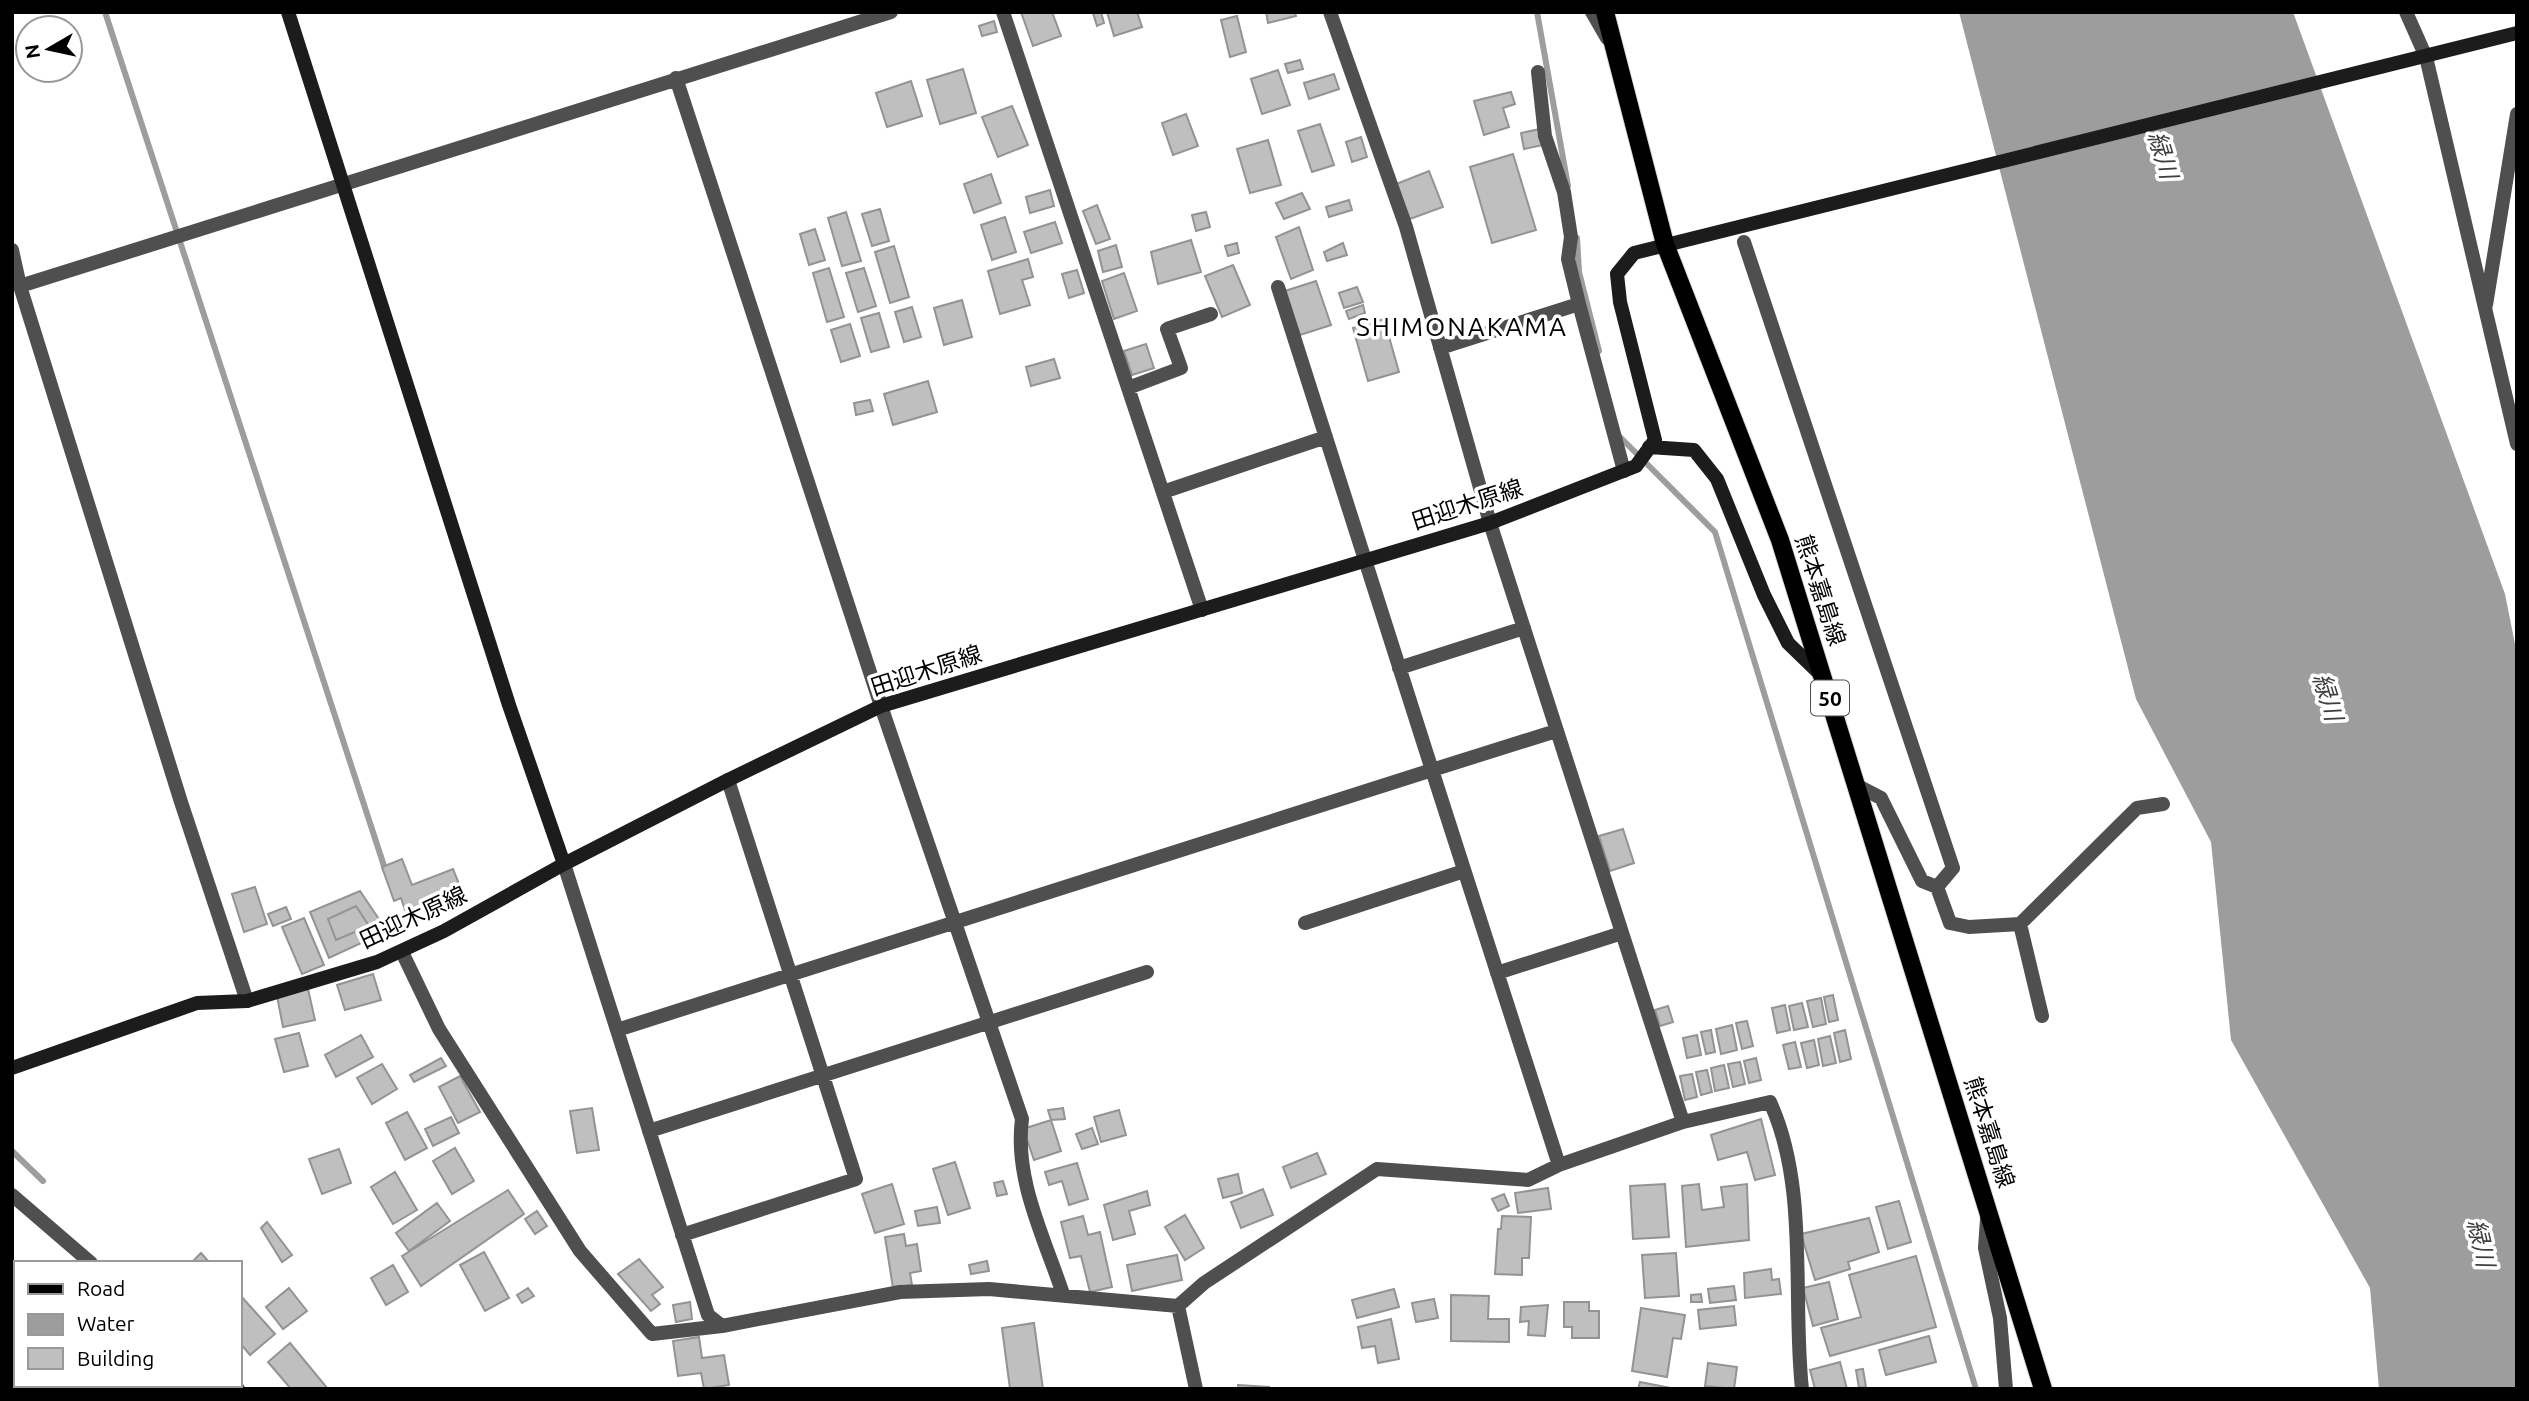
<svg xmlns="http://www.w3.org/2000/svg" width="2529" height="1401" font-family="Ubuntu,'Noto Sans JP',sans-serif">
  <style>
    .water { fill: #9d9d9d }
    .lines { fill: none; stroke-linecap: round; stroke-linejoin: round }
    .stream { stroke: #9d9d9d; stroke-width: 6 }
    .building { fill: #bfbfbf; stroke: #939393; stroke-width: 2 }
    .primary-casing { stroke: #dbdbdb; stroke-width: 20 }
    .street { stroke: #4f4f4f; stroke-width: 14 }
    .secondary { stroke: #1c1c1c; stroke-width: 14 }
    .primary { stroke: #000; stroke-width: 18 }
    .labels { text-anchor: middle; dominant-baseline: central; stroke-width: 7; stroke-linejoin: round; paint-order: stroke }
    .shield { fill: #fff; stroke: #4c4c4c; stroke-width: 2 }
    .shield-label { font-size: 21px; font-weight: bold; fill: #000 }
    .street-label { font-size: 23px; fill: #000; stroke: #fff }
    .water-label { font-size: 24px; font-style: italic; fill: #3e3e3e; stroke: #fff }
    .quarter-label { font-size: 26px; letter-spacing: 2px; fill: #000; stroke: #fff }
  </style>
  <rect width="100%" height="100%" fill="#fff"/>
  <!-- water -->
  <path class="water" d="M1959 12H2293L2505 594 2517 654V1389H2379L2370 1288 2231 1040 2211 842 2136 699Z"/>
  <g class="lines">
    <!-- stream -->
    <path class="stream" d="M105 12 386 872
      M1537 12 1568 186
      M1577 238 1579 272 1599 351
      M1619 436 1715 532 1976 1389
      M12 1151 43 1181"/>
  </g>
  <!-- building -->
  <path class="building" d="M1021 12H1052L1061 36 1033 46Z
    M1101 12 1104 23 1097 26 1093 13Z
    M1107 12H1137L1142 27 1114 36Z
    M1266 12H1295L1296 16 1268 23Z
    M1237 16 1246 52 1230 57 1221 20Z
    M994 21 997 32 982 36 979 26Z
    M1300 60 1303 69 1288 73 1285 64Z
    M963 69 976 113 940 124 927 80Z
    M1278 70 1290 105 1262 114 1251 79Z
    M1334 74 1339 89 1309 99 1304 83Z
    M911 81 922 116 887 127 876 93Z
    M1511 92 1515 104 1503 108 1509 127 1484 135 1474 101Z
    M1012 106 1028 145 998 157 982 117Z
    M1186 114 1198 146 1173 155 1162 123Z
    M1320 124 1334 165 1312 172 1298 131Z
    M1540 129 1543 145 1524 149 1521 133Z
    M1361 137 1367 157 1352 162 1346 142Z
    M1268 140 1281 185 1250 193 1237 149Z
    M1513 154 1536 230 1492 243 1470 167Z
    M1429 171 1443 207 1410 219 1396 184Z
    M991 174 1001 203 974 213 964 184Z
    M1050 190 1054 206 1030 213 1026 197Z
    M1302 193 1310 209 1284 219 1276 203Z
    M1349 200 1352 210 1329 217 1326 207Z
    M1097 205 1110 239 1096 244 1083 211Z
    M880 209 889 241 872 246 862 214Z
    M846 212 861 261 842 266 828 218Z
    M1206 212 1210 227 1196 231 1192 215Z
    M1005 217 1016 252 992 260 981 225Z
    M1055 222 1062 243 1031 253 1024 232Z
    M1299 227 1313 270 1291 279 1276 237Z
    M815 229 825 260 809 265 800 234Z
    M1191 240 1201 272 1158 284 1151 252Z
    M1237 243 1239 253 1228 256 1225 246Z
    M1343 243 1347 255 1327 261 1324 252Z
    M1116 245 1122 267 1103 272 1098 251Z
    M894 246 909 297 890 303 875 252Z
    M1028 259 1033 277 1022 280 1030 305 1000 314 988 271Z
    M1233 265 1250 305 1222 317 1205 276Z
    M829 268 844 317 827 322 813 273Z
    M864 268 876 306 858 312 846 273Z
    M1077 270 1084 293 1069 298 1062 274Z
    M1124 273 1137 311 1114 319 1102 281Z
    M1316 281 1331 325 1300 335 1285 291Z
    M1357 287 1363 302 1344 308 1339 293Z
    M962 300 972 337 944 345 934 308Z
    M1363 305 1365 313 1349 319 1346 311Z
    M912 307 921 337 904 342 895 312Z
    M879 313 889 347 871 352 861 318Z
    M1384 319 1399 372 1368 381 1353 328Z
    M850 324 860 356 841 362 831 330Z
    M1146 344 1154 368 1132 375 1124 351Z
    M1054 359 1060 378 1031 386 1026 367Z
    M928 381 937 412 893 425 884 394Z
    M870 400 873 411 856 415 854 403Z
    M1623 829 1634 863 1610 871 1599 836Z
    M402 859 412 885 453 869 463 894 407 916 401 898 394 901 382 867Z
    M255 887 267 924 244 932 232 894Z
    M360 891 387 931 329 958 310 912Z
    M356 906 369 926 336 940 328 919Z
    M286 907 291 919 273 926 268 914Z
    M304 918 324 965 302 974 282 927Z
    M373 974 381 1000 345 1010 337 985Z
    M308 989 315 1020 283 1027 277 996Z
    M1833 995 1838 1020 1829 1022 1824 997Z
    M1821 998 1826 1024 1813 1027 1807 1001Z
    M1802 1003 1808 1027 1794 1030 1789 1006Z
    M1785 1005 1790 1030 1777 1033 1772 1008Z
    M1668 1006 1673 1022 1660 1026 1655 1010Z
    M1747 1021 1753 1046 1742 1049 1736 1023Z
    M1732 1025 1737 1050 1721 1054 1716 1029Z
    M1711 1030 1715 1052 1706 1054 1701 1032Z
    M1845 1030 1851 1059 1840 1062 1834 1033Z
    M299 1033 308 1066 284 1072 275 1039Z
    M361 1035 373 1057 336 1077 325 1055Z
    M1697 1035 1701 1055 1687 1058 1683 1038Z
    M1830 1036 1836 1063 1823 1066 1818 1039Z
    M1814 1040 1819 1065 1807 1068 1801 1043Z
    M1795 1042 1801 1067 1789 1069 1783 1045Z
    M441 1058 446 1066 414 1082 410 1075Z
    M1756 1058 1761 1080 1749 1083 1744 1061Z
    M1740 1062 1745 1084 1733 1087 1728 1064Z
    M382 1064 397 1089 372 1104 357 1078Z
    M1724 1065 1729 1088 1715 1091 1711 1068Z
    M1707 1070 1712 1092 1701 1095 1696 1072Z
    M1692 1074 1697 1097 1685 1100 1680 1076Z
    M460 1076 480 1112 458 1123 439 1087Z
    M592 1108 599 1150 577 1153 570 1111Z
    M1063 1108 1065 1119 1051 1120 1048 1110Z
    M1119 1110 1126 1135 1101 1142 1094 1117Z
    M407 1112 427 1148 405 1160 386 1123Z
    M451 1117 459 1133 433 1146 425 1129Z
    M1761 1119 1775 1175 1755 1180 1747 1152 1718 1160 1711 1135Z
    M1051 1120 1061 1151 1034 1160 1025 1134 1020 1130Z
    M1092 1128 1098 1144 1082 1149 1076 1134Z
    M455 1148 474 1181 452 1194 433 1161Z
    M339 1149 351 1183 322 1194 309 1159Z
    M1317 1153 1326 1174 1291 1188 1283 1167Z
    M955 1162 970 1208 948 1215 933 1169Z
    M1077 1163 1088 1199 1069 1205 1062 1181 1049 1185 1045 1172Z
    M395 1172 417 1210 393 1224 371 1187Z
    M1238 1174 1242 1193 1223 1198 1218 1179Z
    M1003 1181 1007 1194 997 1196 994 1183Z
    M892 1184 904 1224 875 1233 862 1194Z
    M1665 1184 1669 1237 1633 1239 1630 1186Z
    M1699 1184 1702 1210 1724 1207 1721 1187 1747 1184 1749 1240 1686 1247 1682 1186Z
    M1548 1188 1551 1209 1518 1213 1515 1193Z
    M1263 1189 1273 1215 1241 1228 1231 1202Z
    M508 1190 524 1214 421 1286 402 1256Z
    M1147 1191 1150 1205 1129 1211 1135 1234 1113 1240 1104 1205Z
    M1504 1194 1509 1206 1498 1211 1492 1199Z
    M1899 1201 1911 1242 1888 1249 1876 1207Z
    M437 1203 450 1221 409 1251 396 1233Z
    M937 1207 940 1223 918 1226 915 1211Z
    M537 1211 547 1226 535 1234 525 1219Z
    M1185 1215 1204 1248 1185 1260 1165 1227Z
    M1083 1216 1088 1235 1100 1232 1112 1287 1090 1292 1081 1256 1070 1258 1061 1222Z
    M1502 1216 1531 1217 1529 1258H1522V1275L1495 1274 1498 1229H1501Z
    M1869 1218 1879 1252 1848 1262 1850 1269 1815 1280 1801 1234Z
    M267 1222 292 1255 282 1262 261 1228Z
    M904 1234 906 1246 917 1244 921 1271 910 1273 912 1285 893 1288 885 1237Z
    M484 1252 509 1298 485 1311 460 1265Z
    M201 1253 210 1263H191Z
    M1676 1253 1679 1296 1645 1298 1642 1255Z
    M1177 1255 1182 1280 1132 1291 1127 1265Z
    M1916 1256 1936 1327 1830 1356 1821 1328 1861 1317 1849 1275Z
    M639 1259 663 1287 652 1295 660 1304 651 1311 618 1274Z
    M987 1261 989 1271 971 1274 969 1265Z
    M393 1265 408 1292 386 1305 371 1278Z
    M1771 1269 1772 1280 1779 1279 1781 1294 1745 1298 1744 1273Z
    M1829 1282 1838 1319 1813 1326 1803 1288Z
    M1734 1286 1736 1300 1710 1303 1708 1289Z
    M289 1288 307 1311 283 1329 266 1307Z
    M528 1288 534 1296 522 1303 517 1295Z
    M1394 1289 1399 1307 1357 1318 1352 1300Z
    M1701 1294 1702 1302H1691V1295Z
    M240 1295 275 1334 250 1355 240 1343Z
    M1451 1295 1489 1296 1488 1319H1509V1342L1451 1341Z
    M1434 1299 1438 1318 1416 1322 1412 1303Z
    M690 1302 692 1319 676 1322 673 1305Z
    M1564 1302H1589V1311H1599V1338H1572V1327H1564Z
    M1548 1305 1545 1336 1528 1335 1529 1321 1520 1322 1521 1307Z
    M1734 1306 1736 1325 1700 1329 1698 1310Z
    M1641 1308 1685 1315 1681 1339 1673 1338 1667 1377 1632 1371Z
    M1391 1319 1399 1359 1378 1363 1375 1346 1362 1348 1358 1327Z
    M1034 1323 1043 1389H1010L1002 1328Z
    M1929 1336 1936 1362 1886 1375 1879 1350Z
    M699 1337 702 1358 724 1355 729 1385 704 1389 701 1373 678 1376 673 1341Z
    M290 1343 328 1389H291L268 1362Z
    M1840 1362 1847 1389H1815L1810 1370Z
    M1708 1363 1737 1367 1734 1389 1705 1386Z
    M1863 1369 1866 1387 1859 1388 1856 1370Z
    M1640 1382 1676 1389H1638Z
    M1238 1385 1269 1387V1389H1238Z"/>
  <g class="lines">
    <!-- primary casing -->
    <g class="primary-casing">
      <path id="primary" d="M1605 12 1665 244 1780 540 2043 1389"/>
    </g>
    <!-- street -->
    <path class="street" d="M1003 12 1202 610
      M1330 12 1406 227 1490 523 1683 1122
      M1592 12 1607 38
      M2406 12 2426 57 2517 444
      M1538 72 1545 136 1564 192 1571 237 1568 259 1579 304
      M676 78 881 706 1022 1119C1014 1179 1044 1237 1063 1294
      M1744 242 1953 868 1937 887 1922 881 1881 798 1856 785
      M12 250 20 286 181 802 247 1001
      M20 286 891 12
      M1278 287 1432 770 1556 731
      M2486 305 2517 114
      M1440 348 1579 304 1624 471
      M1128 388 1181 368 1167 329 1211 314
      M1163 492 1326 437
      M1399 668 1524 628
      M564 864 708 1315 722 1326
      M1937 887 1950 923 1969 927 2020 924 2042 1016
      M1305 923 1464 871
      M2020 924 2137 808 2163 804
      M402 952 439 1029 580 1251 652 1334 722 1326 900 1292 989 1289 1178 1306 1204 1283 1377 1169 1528 1180 1559 1165 1683 1122 1770 1102C1809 1186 1792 1298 1802 1389
      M1497 973 1622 933
      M617 1030 1432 770 1559 1165
      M649 1131 1147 972
      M12 1195 91 1263
      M1987 1219 1985 1248 2000 1318 2006 1389
      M682 1235 856 1179 728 780
      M1178 1306 1196 1389
      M234 1385 238 1389"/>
    <!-- secondary -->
    <path class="secondary" d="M288 12 509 705 564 864
      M1649 447 1694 450 1717 479 1764 595 1788 643 1821 675
      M12 1068 197 1003 247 1001 377 962 444 931 564 864 728 780 881 706 1490 523 1636 466 1655 440 1620 302 1617 274 1634 253 2517 33"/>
    <!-- primary -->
    <use href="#primary" class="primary"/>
  </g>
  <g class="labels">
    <!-- shield labels -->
    <rect class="shield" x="1811" y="680.5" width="38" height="35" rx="5"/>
    <g class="shield-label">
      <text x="1830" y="698">50</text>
    </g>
    <!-- street labels -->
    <g class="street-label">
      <text transform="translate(1467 504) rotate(-18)">田迎木原線</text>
      <text transform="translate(1821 590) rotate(72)">熊本嘉島線</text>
      <text transform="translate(926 670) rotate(-18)">田迎木原線</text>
      <text transform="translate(413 917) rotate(-25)">田迎木原線</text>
      <text transform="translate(1990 1132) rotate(72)">熊本嘉島線</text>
    </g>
    <!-- water labels -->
    <g class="water-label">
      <text transform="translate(2163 155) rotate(73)">緑川</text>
      <text transform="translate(2328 697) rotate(73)">緑川</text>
      <text transform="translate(2481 1243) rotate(77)">緑川</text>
    </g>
    <!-- quarter labels -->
    <g class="quarter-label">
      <text x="1462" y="326">SHIMONAKAMA</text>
    </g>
  </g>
  <!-- border -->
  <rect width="2529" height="1401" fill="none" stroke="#000000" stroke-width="28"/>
  <!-- legend -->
  <rect x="14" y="1261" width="228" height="126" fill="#ffffff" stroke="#999999" stroke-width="2"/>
  <rect x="28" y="1284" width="35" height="10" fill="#000000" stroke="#999999" stroke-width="2"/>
  <text x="77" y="1296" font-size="21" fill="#000000">Road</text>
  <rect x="28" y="1314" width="35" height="21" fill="#9d9d9d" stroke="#999999" stroke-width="2"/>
  <text x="77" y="1331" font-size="21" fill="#000000">Water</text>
  <rect x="28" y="1348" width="35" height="21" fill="#bfbfbf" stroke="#999999" stroke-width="2"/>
  <text x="77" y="1366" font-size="21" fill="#000000">Building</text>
  <!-- north arrow -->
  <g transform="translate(49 49) rotate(261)"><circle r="33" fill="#ffffff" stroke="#999999" stroke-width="2"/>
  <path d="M0-5L12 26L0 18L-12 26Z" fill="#000000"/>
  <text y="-10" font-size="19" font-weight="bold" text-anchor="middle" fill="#000000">N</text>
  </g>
</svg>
